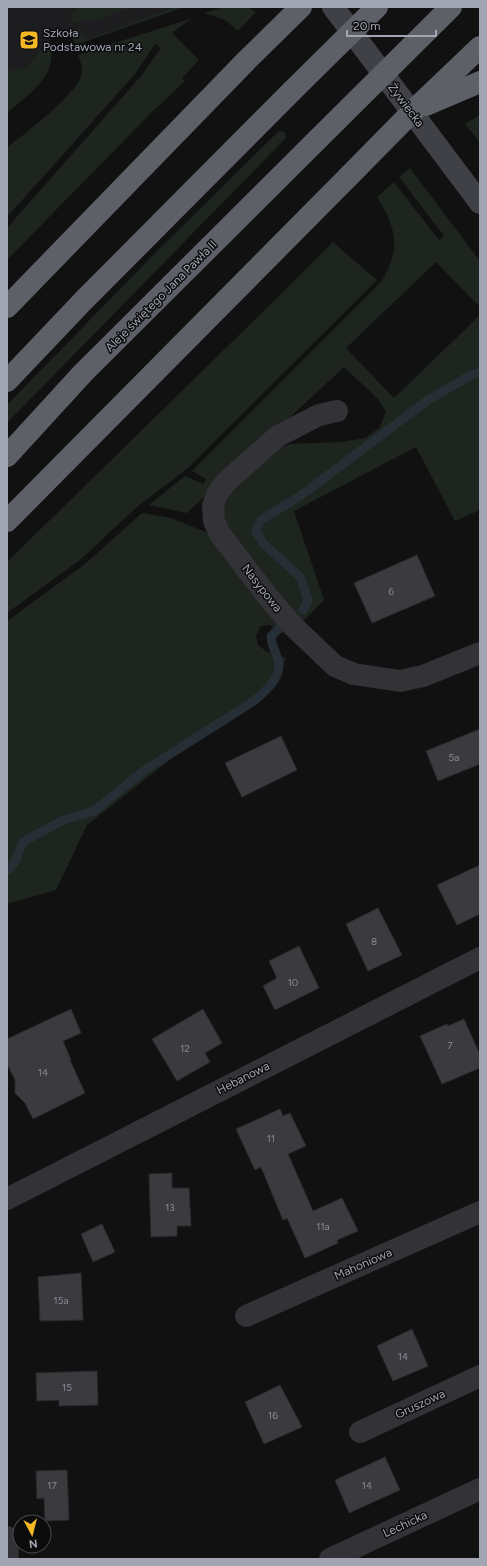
<svg xmlns="http://www.w3.org/2000/svg" width="487" height="1566" font-family="Figtree,sans-serif">
  <style>
    .built { fill: #1d1d1f }
    .green { fill: #1d251e }
    .lines { fill: none; stroke-linecap: round; stroke-linejoin: round }
    .stream { stroke: #272f36; stroke-width: 9 }
    .building { fill: #3b3b3f; stroke: #2b2b2e }
    .street { stroke: #323237; stroke-width: 22 }
    .secondary { stroke: #404147; stroke-width: 22 }
    .highway { stroke: #5e6068; stroke-width: 22 }
    .highway-bridge { stroke: #5e6068; stroke-width: 22 }
    .labels { text-anchor: middle; dominant-baseline: central; stroke-width: 3; stroke-linejoin: round; paint-order: stroke }
    .number-label { font-size: 10px; fill: #888b96 }
    .poi-label { font-size: 12px; fill: #a2a6b3; stroke: #0c0c0d; text-anchor: start }
    .street-label { font-size: 12px; fill: #a2a6b3; stroke: #0c0c0d }
  </style>
  <rect width="100%" height="100%" fill="#111112"/>
  <!-- built -->
  <path class="built" d="M7 7H174L86 39 81 27 50 40 26 66 7 72Z"/>
  <!-- green -->
  <path class="green" d="M80 7H133L97 20 73 22 70 13Z
    M174 7H185L75 45 70 31 81 27 86 39Z
    M223 7H247L256 12 238 31 225 20 204 13Z
    M192 18 172 33 199 60 182 78 185 81 151 113 7 260V228L141 76 161 48 155 44 136 73 7 217V148C25 133 78 94 82 73 83 68 80 60 78 55Z
    M50 40C59 76 31 92 7 113V72L26 66Z
    M480 115V143L465 124Z
    M279 131 285 132 286 138 7 423V405L157 251Z
    M410 168 480 261V307L436 262 346 348 394 398 480 315V510L455 521 416 447 294 511 324 600 300 624 228 536 221 511 223 497 277 448 291 444 341 442 365 438 379 428 386 412 378 399 344 367 187 513 149 505 185 476 203 484 206 479 192 471 381 282C401 249 397 229 377 197L394 182 439 240 444 236 399 177Z
    M333 242 377 280 188 468 138 506 80 560 7 613V562L276 299Z
    M142 513 171 518 216 536 290 630 282 633 270 625 261 626 256 636 258 645 267 652 286 658 276 685 260 700 180 752 87 825 56 890 7 904V621L85 564Z"/>
  <g class="lines">
    <!-- stream -->
    <path class="stream" d="M303 610 308 600 300 577 263 543 256 531 261 520 303 494 428 400 473 374 480 372
      M7 871 15 862 23 842 63 820 94 811 145 770 254 701C265 691 283 677 278 660 276 651 271 645 271 636L282 626"/>
  </g>
  <!-- building -->
  <path class="building" d="M417 555 435 596 372 623 354 583Z
    M480 729V764L438 781 426 751Z
    M281 736 297 770 242 797 225 763Z
    M480 865V914L457 925 437 885Z
    M378 908 402 955 368 971 346 924Z
    M299 946 319 988 275 1010 263 986 277 978 269 961Z
    M71 1009 81 1033 63 1041 71 1060H70L85 1093 33 1119 25 1103 15 1093V1080L7 1064V1039Z
    M203 1009 222 1043 205 1053 210 1062 177 1081 152 1039Z
    M464 1019 480 1055V1068L442 1084 420 1036 447 1024 448 1026Z
    M280 1109 283 1116 290 1113 306 1146 288 1154 313 1211 342 1198 358 1231 337 1240 338 1243 305 1258 287 1218 283 1220 261 1167 255 1170 236 1129Z
    M172 1173V1188H189L191 1226H177V1236L151 1237 149 1174Z
    M102 1224 115 1252 93 1262 81 1234Z
    M81 1273 83 1320 40 1321 38 1277Z
    M412 1329 428 1366 393 1381 377 1346Z
    M97 1371 98 1405 59 1406V1400L37 1401 36 1373Z
    M280 1385 302 1427 264 1444 245 1402Z
    M385 1457 400 1490 349 1513 335 1480Z
    M67 1470 69 1520 45 1521 44 1498 37 1499 36 1471Z"/>
  <g class="lines">
    <!-- street -->
    <path class="street" d="M337 411 319 415 278 436 227 481 217 494 213 506 214 521 220 534 268 597 293 626 335 666 354 674 400 681 423 676 480 653
      M7 1199 480 958
      M246 1316 480 1212
      M360 1432 480 1376
      M7 1537 8 1559
      M330 1559 480 1489"/>
    <!-- secondary -->
    <path class="secondary" d="M333 7 480 203"/>
    <!-- highway -->
    <path class="highway" d="M426 105 480 82
      M414 110 480 47
      M7 307 247 60 301 7
      M7 381 84 300 292 91
      M7 456 83 373 318 139
      M7 521 350 175"/>
    <!-- highway-bridge -->
    <path class="highway-bridge" d="M292 91 377 7
      M318 139 451 7
      M350 175 414 110"/>
  </g>
  <!-- icons -->
  <defs>
    <g id="school-square" transform="scale(1)"><rect x="-9" y="-9" width="18" height="18" rx="4" fill="#f6b825" stroke="#0c0c0d"/><path d="M0-5L7-2L0 1L-7-2ZM-4 1L0 2.5L4 1V4Q0 6-4 4Z" fill="#111"/></g>
  </defs>
  <g fill-rule="evenodd">
    <use href="#school-square" x="29" y="40"/>
  </g>
  <g class="labels">
    <!-- number labels -->
    <g class="number-label">
      <text x="391" y="591">6</text>
      <text x="454" y="757">5a</text>
      <text x="374" y="941">8</text>
      <text x="293" y="982">10</text>
      <text x="450" y="1045">7</text>
      <text x="185" y="1048">12</text>
      <text x="43" y="1072">14</text>
      <text x="271" y="1138">11</text>
      <text x="170" y="1207">13</text>
      <text x="323" y="1226">11a</text>
      <text x="61" y="1300">15a</text>
      <text x="403" y="1356">14</text>
      <text x="67" y="1387">15</text>
      <text x="273" y="1415">16</text>
      <text x="52" y="1485">17</text>
      <text x="367" y="1485">14</text>
    </g>
    <!-- poi labels -->
    <g class="poi-label">
      <text x="43" y="33">Szkoła<tspan x="43" dy="14">Podstawowa nr 24</tspan></text>
    </g>
    <!-- street labels -->
    <g class="street-label">
      <text transform="translate(406 105) rotate(53)">Żywiecka</text>
      <text transform="translate(161 296) rotate(-45)">Aleje świętego Jana Pawła II</text>
      <text transform="translate(262 588) rotate(52)">Nasypowa</text>
      <text transform="translate(243 1078) rotate(-27)">Hebanowa</text>
      <text transform="translate(363 1264) rotate(-24)">Mahoniowa</text>
      <text transform="translate(420 1404) rotate(-25)">Gruszowa</text>
      <text transform="translate(405 1524) rotate(-25)">Lechicka</text>
    </g>
  </g>
  <!-- border -->
  <rect width="487" height="1566" fill="none" stroke="#a2a6b3" stroke-width="16"/>
  <!-- north arrow -->
  <g transform="translate(32 1534) rotate(173)"><circle r="19" fill="#0c0c0d" stroke="#484a4f"/>
  <path d="M0-3L7 15L0 10L-7 15Z" fill="#f6b825"/>
  <text y="-6" font-size="11" font-weight="bold" text-anchor="middle" fill="#a2a6b3">N</text>
  </g>
  <!-- scale -->
  <path d="M347 30v6h89v-6" fill="none" stroke="#a2a6b3" stroke-width="2"/>
  <text x="353" y="30" font-size="12" fill="#a2a6b3" stroke="#0c0c0d" stroke-width="3" paint-order="stroke">20 m</text>
</svg>
